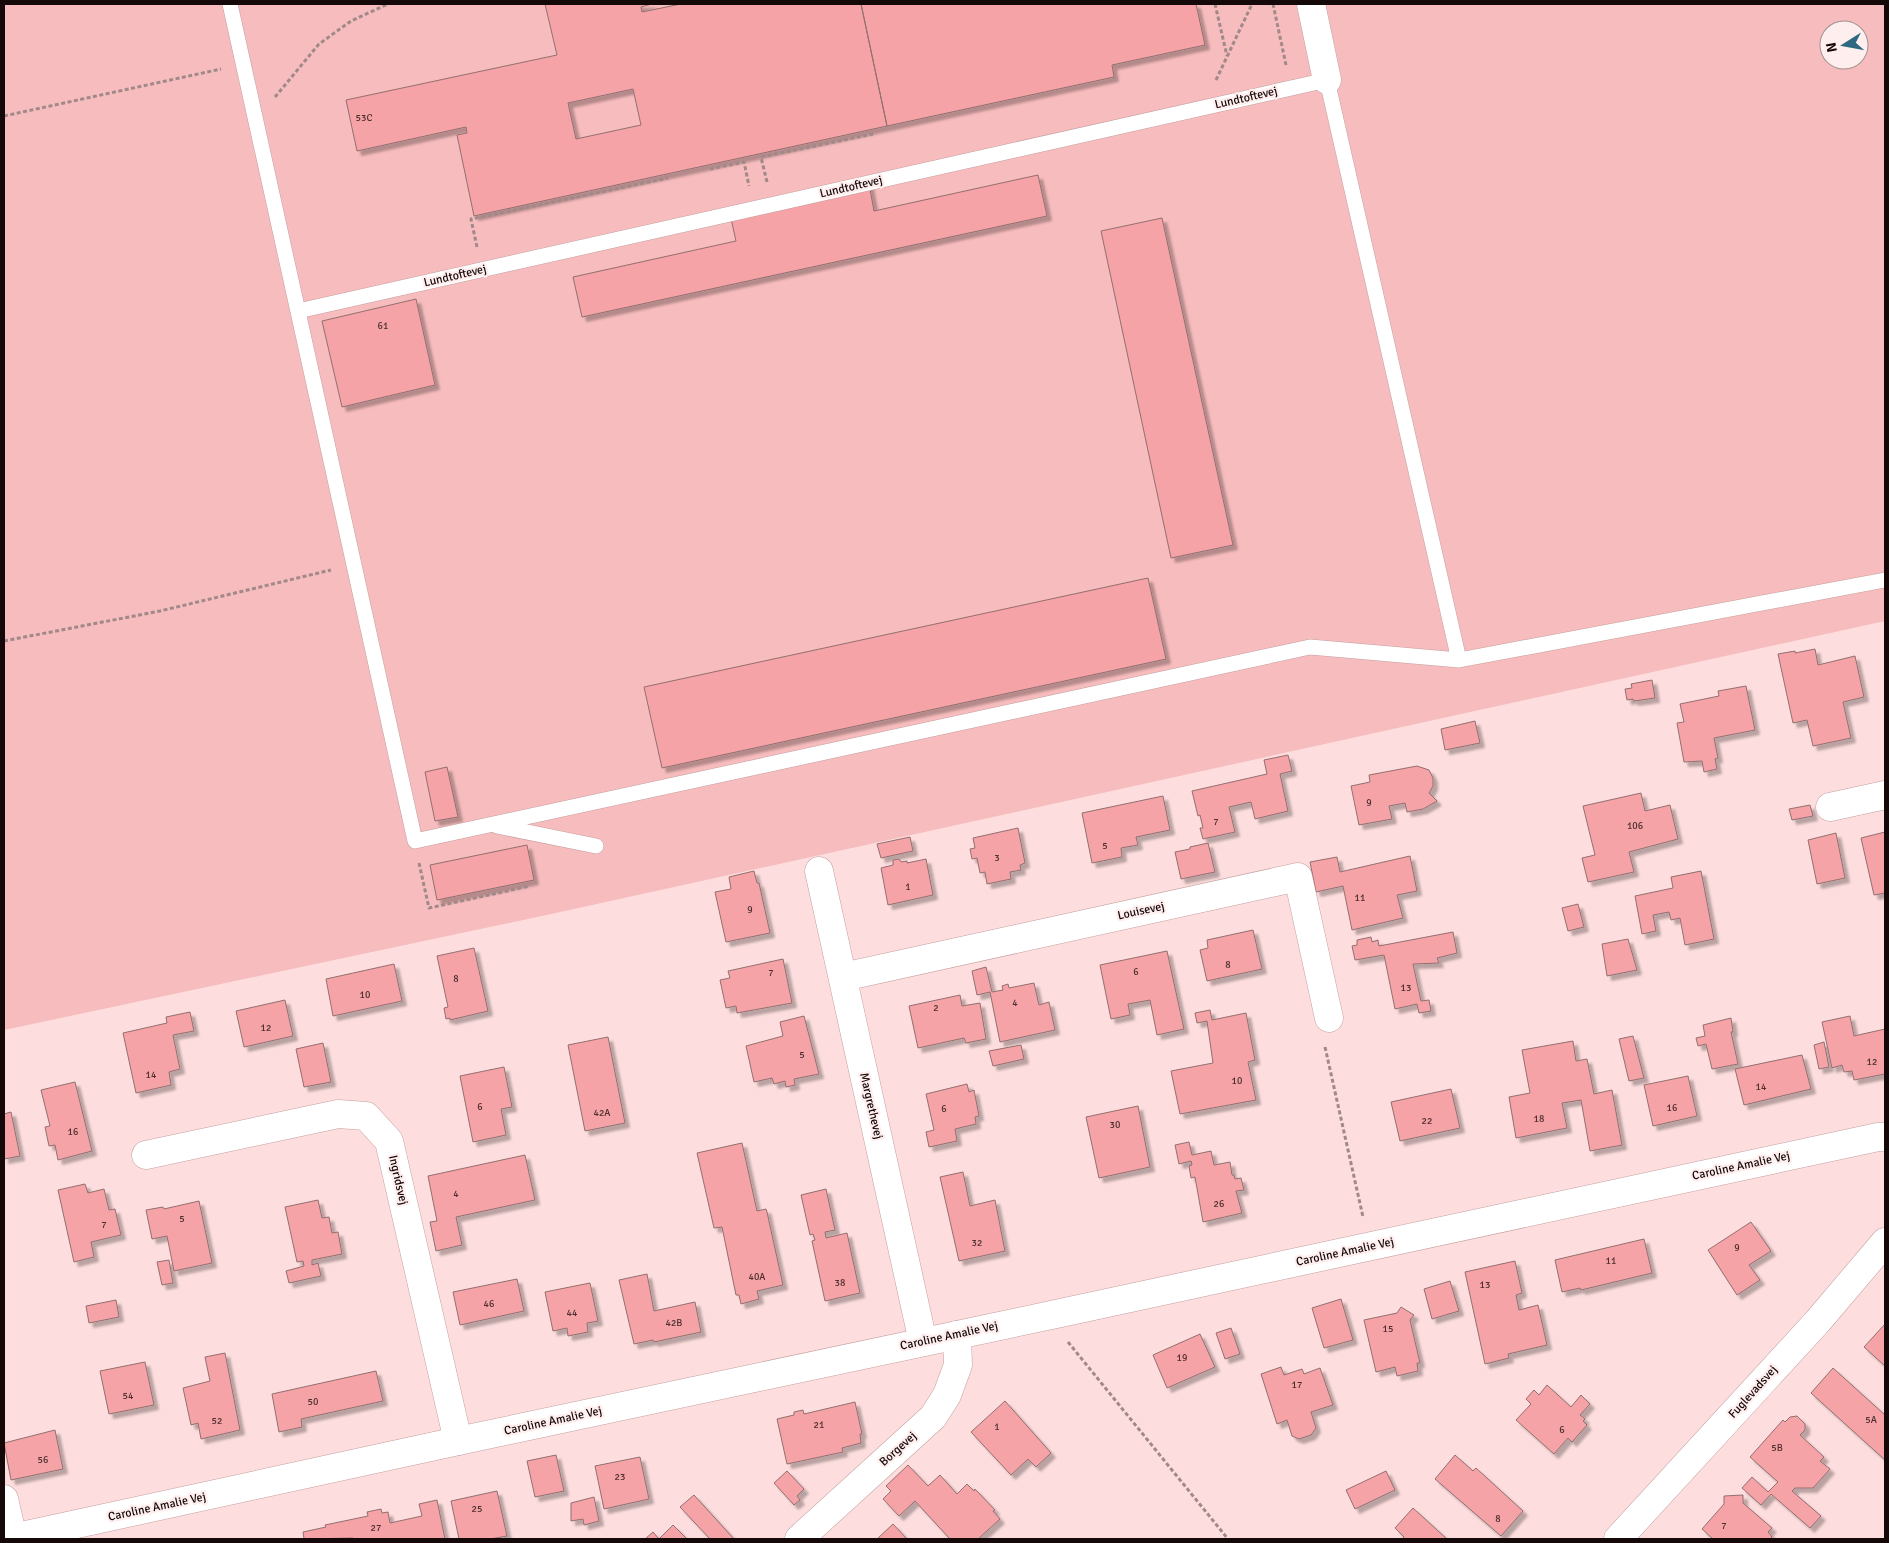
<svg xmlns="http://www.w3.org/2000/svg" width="1889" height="1543" font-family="Signika,sans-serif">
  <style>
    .green { fill: #f7bcbd; fill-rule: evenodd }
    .building { fill: #f5a3a6; stroke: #926f70; fill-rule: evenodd; filter: url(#shadow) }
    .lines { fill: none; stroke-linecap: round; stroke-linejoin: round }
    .lane-casing { stroke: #c59fa0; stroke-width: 16 }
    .street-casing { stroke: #c59fa0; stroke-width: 29 }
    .secondary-casing { stroke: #c59fa0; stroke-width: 29 }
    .path { stroke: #a28989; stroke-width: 3; stroke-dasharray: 4 2.5; stroke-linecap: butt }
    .lane { stroke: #fff; stroke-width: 15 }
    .street { stroke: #fff; stroke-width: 28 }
    .secondary { stroke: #fff; stroke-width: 28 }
    .labels { text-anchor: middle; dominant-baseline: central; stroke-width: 4.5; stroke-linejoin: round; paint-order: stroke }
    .number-label { font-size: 10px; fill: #4d2f30 }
    .street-label { font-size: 12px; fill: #150809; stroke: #fee }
  </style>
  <defs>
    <filter id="shadow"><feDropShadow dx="4.5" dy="4.5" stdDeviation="1" flood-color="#0004"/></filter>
  </defs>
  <rect width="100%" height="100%" fill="#fddddd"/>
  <!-- green -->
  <path class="green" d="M4 4H1885V621L542 916 4 1030ZM1829 30H1859V60H1829Z"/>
  <!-- building -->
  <path class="building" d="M545 4H652L641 7 642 12 681 4H861L887 126 474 216 457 135 467 133 466 127 357 151 346 100 557 55ZM633 89 641 125 576 139 568 103Z
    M861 4H1196L1205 45 1112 65 1114 77 887 126Z
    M1038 175 1047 216 582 317 573 277 736 241 730 214 869 184 874 211Z
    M1162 218 1233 545 1171 558 1101 231Z
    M416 299 435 385 342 407 322 321Z
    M1148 578 1166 659 662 768 644 687Z
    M1815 649 1818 665 1855 656 1864 697 1843 702 1851 738 1813 746 1807 720 1793 723 1778 654 1795 651V653Z
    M1652 680 1655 698 1634 701 1633 699 1627 700 1625 689 1632 688 1631 684Z
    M1746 686 1755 730 1714 738 1718 758 1715 759 1717 769 1704 772 1702 761 1684 762 1677 723 1684 722 1680 704 1719 696 1718 691Z
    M1475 721 1480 743 1445 750 1441 729Z
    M1288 755 1292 771 1280 774 1288 811 1255 819 1251 802 1229 807 1235 832 1203 839 1200 828H1203L1200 815 1198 816 1192 791 1267 774 1264 760Z
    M1417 766 1429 770 1433 778V786L1429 793 1437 801 1423 809 1407 812 1405 803 1389 806 1392 819 1359 825 1351 786 1370 782 1369 775Z
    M447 767 458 817 435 821 425 772Z
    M1641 793 1645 811 1670 805 1678 839 1629 852 1634 872 1588 882 1582 858 1595 855 1583 806Z
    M1163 796 1170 830 1136 837 1138 845 1121 848 1122 857 1092 863 1082 813Z
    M1810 805 1813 816 1792 820 1789 809Z
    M1018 828 1025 863 1020 865 1021 870 1010 872 1011 879 987 884 985 872 980 873 977 858 972 859 970 849 975 848 973 838Z
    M1885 832V893L1874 895 1861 838Z
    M1836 833 1845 878 1817 884 1808 840Z
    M910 837 913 851 881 858 877 844Z
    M1208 843 1215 872 1181 879 1175 852 1190 849V847Z
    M527 845 534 880 437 900 430 865Z
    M1410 856 1417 891 1397 895 1403 918 1352 930 1343 886 1316 892 1310 862 1337 857 1340 872Z
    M899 859 901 862 907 861V863L926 859 933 895 888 905 881 868 893 865V860Z
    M754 871 757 883H759L770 933 726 942 715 892 731 889 729 877Z
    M1701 871 1714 939 1685 945 1680 918 1671 920 1669 912 1653 915 1656 931 1642 934 1635 896 1673 888 1671 877Z
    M1578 904 1584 927 1568 931 1562 908Z
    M1253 930 1262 969 1207 981 1200 950 1208 948 1207 940Z
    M1453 932 1457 953 1437 958 1439 963 1413 964 1421 1001 1429 1000 1431 1011 1419 1013 1417 1004 1395 1009 1384 955 1355 960 1352 946 1357 945V940L1371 937 1372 942 1378 940 1379 946Z
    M1628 939 1637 970 1607 976 1602 944Z
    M474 948 488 1011 450 1020V1018L446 1019 444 1008 448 1007 437 956Z
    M1167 951 1184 1029 1157 1035 1150 1000 1128 1004 1130 1015 1111 1019 1100 965Z
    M783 959 792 1003 737 1013 736 1006 726 1008 720 980 730 978 728 971Z
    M394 964 402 1001 333 1016 326 979Z
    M986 967 992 992 1003 990 1002 986 1008 984 1009 988 1034 983 1039 1005 1049 1002 1055 1030 1000 1042 990 992 977 995 972 971Z
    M960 995 962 1006 980 1003 986 1039 966 1043 964 1038 918 1048 909 1006Z
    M285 1000 293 1036 244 1047 236 1011Z
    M1210 1010 1212 1020 1246 1013 1255 1060 1248 1062 1256 1100 1180 1114 1171 1071 1213 1063 1207 1021 1197 1023 1195 1013Z
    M190 1012 194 1031 173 1035 180 1069 169 1072 171 1085 136 1093 123 1033 167 1023 166 1017Z
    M804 1016 819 1074 794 1079 795 1085 786 1087 785 1081 774 1084 772 1078 754 1082 746 1046 783 1036 780 1022Z
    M1850 1016 1854 1036 1885 1029V1074L1854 1080 1852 1071 1844 1072 1842 1065 1832 1068 1822 1022Z
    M1731 1018 1733 1032H1731L1738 1064 1712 1069 1706 1044 1698 1046 1696 1038 1705 1036 1703 1025Z
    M1633 1036 1644 1078 1629 1081 1619 1039Z
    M608 1037 625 1123 585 1131 568 1045Z
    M1573 1041 1576 1061 1587 1059 1594 1094 1612 1090 1622 1145 1590 1151 1581 1100 1562 1103 1567 1128 1516 1138 1509 1097 1530 1093 1522 1050Z
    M1824 1042 1829 1067 1819 1069 1814 1045Z
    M323 1043 331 1082 304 1087 296 1049Z
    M1021 1045 1024 1059 993 1066 989 1051Z
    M1802 1055 1811 1089 1744 1105 1735 1069Z
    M504 1067 512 1107 501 1109 506 1135 473 1142 460 1076Z
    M1688 1076 1697 1116 1653 1126 1644 1085Z
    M75 1082 92 1151 58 1160 55 1145 49 1146 45 1127 50 1126 41 1090Z
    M967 1084 969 1092 974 1090 979 1116 975 1117 976 1124 955 1129 957 1141 929 1147 926 1132 934 1130 926 1094Z
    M1451 1089 1460 1128 1400 1141 1391 1102Z
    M1138 1106 1150 1167 1099 1178 1086 1117Z
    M11 1112 20 1156 4 1159V1114Z
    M1189 1142 1192 1155 1211 1151 1214 1165 1230 1162 1232 1175H1234L1235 1179 1241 1178 1244 1190 1236 1191 1242 1213 1203 1222 1195 1177 1191 1178 1189 1166 1192 1165 1191 1161 1179 1164 1175 1145Z
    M742 1143 757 1211 766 1209 767 1212 783 1285 757 1291 759 1299 741 1304 739 1295H736L722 1227 714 1228 697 1153Z
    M525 1155 535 1200 456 1217 462 1245 436 1251 430 1222 437 1221 428 1176Z
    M963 1172 970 1206 995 1200 1005 1251 959 1261 940 1177Z
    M85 1184 88 1193 104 1189 109 1210 115 1209 121 1235 91 1242 94 1257 74 1262 58 1190Z
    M826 1189 835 1230 825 1232 826 1238 847 1233 860 1293 825 1301 812 1241 815 1240 813 1234 810 1235 801 1195Z
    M318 1200 322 1218 329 1217 332 1233 338 1232 342 1254 312 1260V1265L318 1263 321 1276 289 1283 286 1271 304 1266 303 1261 297 1262 285 1207Z
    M199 1201 212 1263 174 1271 167 1236 152 1239 146 1210 163 1207 164 1209Z
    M1751 1222 1771 1251 1749 1265 1760 1280 1737 1295 1708 1250Z
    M1644 1239 1652 1273 1581 1290 1580 1288 1562 1292 1555 1260Z
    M169 1260 173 1283 162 1285 157 1262Z
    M1515 1261 1522 1293 1516 1295 1519 1310 1538 1305 1547 1345 1508 1354 1509 1358 1485 1364 1465 1272Z
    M647 1274 654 1311 695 1302 701 1332 654 1342 653 1340 634 1344 619 1280Z
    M517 1279 524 1311 460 1325 453 1292Z
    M1450 1281 1459 1311 1432 1319 1424 1289Z
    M590 1283 598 1321 587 1323 588 1332 568 1336 567 1328 553 1331 545 1292Z
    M1341 1299 1353 1340 1324 1348 1312 1308Z
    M116 1300 119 1317 89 1323 86 1306Z
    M1401 1307 1414 1315 1410 1320 1420 1363H1417L1418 1371 1397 1376 1395 1367 1376 1372 1364 1320 1397 1313Z
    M1885 1324V1366L1864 1347Z
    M1231 1328 1240 1354 1225 1359 1216 1333Z
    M1200 1334 1215 1367 1167 1388 1153 1355Z
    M225 1353 240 1430 201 1439 198 1423 191 1425 183 1388 210 1381 205 1357Z
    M145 1362 154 1405 109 1414 100 1371Z
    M1281 1367 1284 1375 1302 1369 1304 1374 1320 1368 1333 1405 1311 1412 1316 1428 1311 1435 1299 1439 1292 1436 1287 1420 1277 1424 1261 1374Z
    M1833 1368 1885 1415V1460L1811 1393Z
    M376 1371 383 1401 301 1419 302 1427 279 1432 272 1394Z
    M1547 1385 1571 1407 1581 1395 1590 1404 1580 1415 1585 1419 1583 1421 1587 1425 1572 1442 1568 1438 1554 1454 1516 1420 1531 1404 1526 1399 1534 1390 1539 1395Z
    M1005 1401 1051 1453 1036 1467 1028 1459 1011 1475 971 1432Z
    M855 1402 862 1434H860L861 1443 842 1448 843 1452 787 1464 777 1419 794 1415V1412L803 1410 804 1414Z
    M1797 1416 1805 1424V1430L1800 1435 1824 1457 1820 1461 1830 1469 1813 1488H1795L1792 1491 1821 1516 1810 1528 1771 1494 1761 1505 1742 1488 1752 1477 1768 1492 1778 1482 1750 1457 1783 1420 1785 1422 1790 1417Z
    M55 1430 63 1469 11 1480 4 1443Z
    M556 1455 564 1491 535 1497 527 1461Z
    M1455 1455 1473 1471 1476 1468 1523 1511 1501 1536 1435 1479Z
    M640 1457 649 1499 604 1509 595 1466Z
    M908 1465 928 1486 940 1475 957 1494 967 1484 974 1491 975 1489 995 1510 993 1511 1000 1519 978 1539H950L915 1501 899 1516 883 1499 891 1491 886 1486Z
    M787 1471 804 1489 797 1496 800 1500 794 1505 774 1483Z
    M1386 1471 1395 1490 1355 1509 1346 1490Z
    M497 1491 507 1536 490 1539H459L451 1501Z
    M694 1495 734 1539H710L680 1507Z
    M1743 1495V1503L1772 1528 1768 1532 1772 1537 1770 1539H1713L1702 1529 1724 1504V1496Z
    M594 1497 599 1521 584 1525 583 1519 571 1521V1503Z
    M437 1500 445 1539H354L353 1538 304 1539 303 1532 326 1527 325 1525 368 1516 367 1512 381 1509 382 1513 388 1512 390 1523 422 1516 419 1504Z
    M1413 1508 1447 1539H1402L1404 1537 1395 1528Z
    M893 1524 907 1539H877Z
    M673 1525 687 1539H645L653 1532 659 1539Z"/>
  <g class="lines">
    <!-- lane casing -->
    <g class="lane-casing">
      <path id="lane" d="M230 4 415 841 1310 647 1459 660 1885 580
        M298 311 1327 80 1459 660
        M497 826 596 846"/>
    </g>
    <!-- street casing -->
    <g class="street-casing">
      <path id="street" d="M1311 4 1327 80
        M1830 807 1885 795
        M819 871 923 1342
        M843 977 1298 877 1329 1018
        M146 1155 338 1114 366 1116 389 1141 458 1441
        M4 1499 13 1538
        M799 1539 933 1417 947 1395 958 1365 957 1335"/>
    </g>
    <!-- secondary casing -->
    <g class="secondary-casing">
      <path id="secondary" d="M8 1539 458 1441 1056 1314 1878 1137H1885
        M1618 1539 1818 1321 1885 1242"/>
    </g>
    <!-- path -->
    <path class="path" d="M1215 4 1227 56
      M1273 4 1286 65
      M1216 80 1252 4
      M275 97 319 44 351 21 388 4
      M4 116 221 69
      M710 169 744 162 749 186
      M767 182 761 157 873 134
      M477 247 471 219 668 178
      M4 641 160 611 331 570
      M419 863 429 908 530 886
      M1325 1047 1363 1217
      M1068 1342 1228 1539"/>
    <!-- lane -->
    <use href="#lane" class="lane"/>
    <!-- street -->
    <use href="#street" class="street"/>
    <!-- secondary -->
    <use href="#secondary" class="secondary"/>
  </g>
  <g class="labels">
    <!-- number labels -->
    <g class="number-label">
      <text x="364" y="118">53C</text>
      <text x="383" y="326">61</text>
      <text x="1369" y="803">9</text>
      <text x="1216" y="822">7</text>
      <text x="1635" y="826">106</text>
      <text x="1105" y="846">5</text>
      <text x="997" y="858">3</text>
      <text x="908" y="887">1</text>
      <text x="1360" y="898">11</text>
      <text x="750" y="910">9</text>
      <text x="1228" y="965">8</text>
      <text x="1136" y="972">6</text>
      <text x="771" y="973">7</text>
      <text x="456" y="979">8</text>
      <text x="1406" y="988">13</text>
      <text x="365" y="995">10</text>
      <text x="1015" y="1003">4</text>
      <text x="936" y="1008">2</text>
      <text x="266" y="1028">12</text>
      <text x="802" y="1055">5</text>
      <text x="1872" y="1062">12</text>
      <text x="151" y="1075">14</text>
      <text x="1237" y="1081">10</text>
      <text x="1761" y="1087">14</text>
      <text x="480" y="1107">6</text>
      <text x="1672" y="1108">16</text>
      <text x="944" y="1109">6</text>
      <text x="602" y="1113">42A</text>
      <text x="1539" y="1119">18</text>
      <text x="1427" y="1121">22</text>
      <text x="1115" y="1125">30</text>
      <text x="73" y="1132">16</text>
      <text x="456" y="1194">4</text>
      <text x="1219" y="1204">26</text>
      <text x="182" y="1219">5</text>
      <text x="104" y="1225">7</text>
      <text x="977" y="1243">32</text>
      <text x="1737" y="1248">9</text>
      <text x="1611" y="1261">11</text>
      <text x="757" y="1277">40A</text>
      <text x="840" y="1283">38</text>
      <text x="1485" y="1285">13</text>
      <text x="489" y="1304">46</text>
      <text x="572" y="1313">44</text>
      <text x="674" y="1323">42B</text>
      <text x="1388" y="1329">15</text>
      <text x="1182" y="1358">19</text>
      <text x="1297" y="1385">17</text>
      <text x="128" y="1396">54</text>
      <text x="313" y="1402">50</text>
      <text x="1871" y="1420">5A</text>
      <text x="217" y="1421">52</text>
      <text x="819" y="1425">21</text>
      <text x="997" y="1427">1</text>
      <text x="1562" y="1430">6</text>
      <text x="1777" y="1448">5B</text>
      <text x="43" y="1460">56</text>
      <text x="620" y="1477">23</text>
      <text x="477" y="1509">25</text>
      <text x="1498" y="1519">8</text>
      <text x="1724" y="1526">7</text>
      <text x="376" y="1528">27</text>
    </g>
    <!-- street labels -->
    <g class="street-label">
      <text transform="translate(1246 98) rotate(-13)">Lundtoftevej</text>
      <text transform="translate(851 187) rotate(-13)">Lundtoftevej</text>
      <text transform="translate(455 276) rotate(-13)">Lundtoftevej</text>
      <text transform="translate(1141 911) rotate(-12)">Louisevej</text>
      <text transform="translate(871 1106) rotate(77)">Margrethevej</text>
      <text transform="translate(1741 1166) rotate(-12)">Caroline Amalie Vej</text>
      <text transform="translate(398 1180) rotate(77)">Ingridsvej</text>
      <text transform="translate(1345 1252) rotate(-12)">Caroline Amalie Vej</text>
      <text transform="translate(949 1336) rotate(-12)">Caroline Amalie Vej</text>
      <text transform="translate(1753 1392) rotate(-48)">Fuglevadsvej</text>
      <text transform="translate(553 1421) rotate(-12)">Caroline Amalie Vej</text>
      <text transform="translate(898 1449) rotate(-42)">Borgevej</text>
      <text transform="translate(157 1507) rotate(-12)">Caroline Amalie Vej</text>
    </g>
  </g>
  <!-- border -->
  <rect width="1889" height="1543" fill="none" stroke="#150809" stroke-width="10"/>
  <!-- north arrow -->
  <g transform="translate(1844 45) rotate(259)"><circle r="24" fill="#ffeeee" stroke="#a19292"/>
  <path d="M0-4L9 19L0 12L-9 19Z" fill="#2e6981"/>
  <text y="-8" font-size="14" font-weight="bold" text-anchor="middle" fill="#150809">N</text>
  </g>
</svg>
